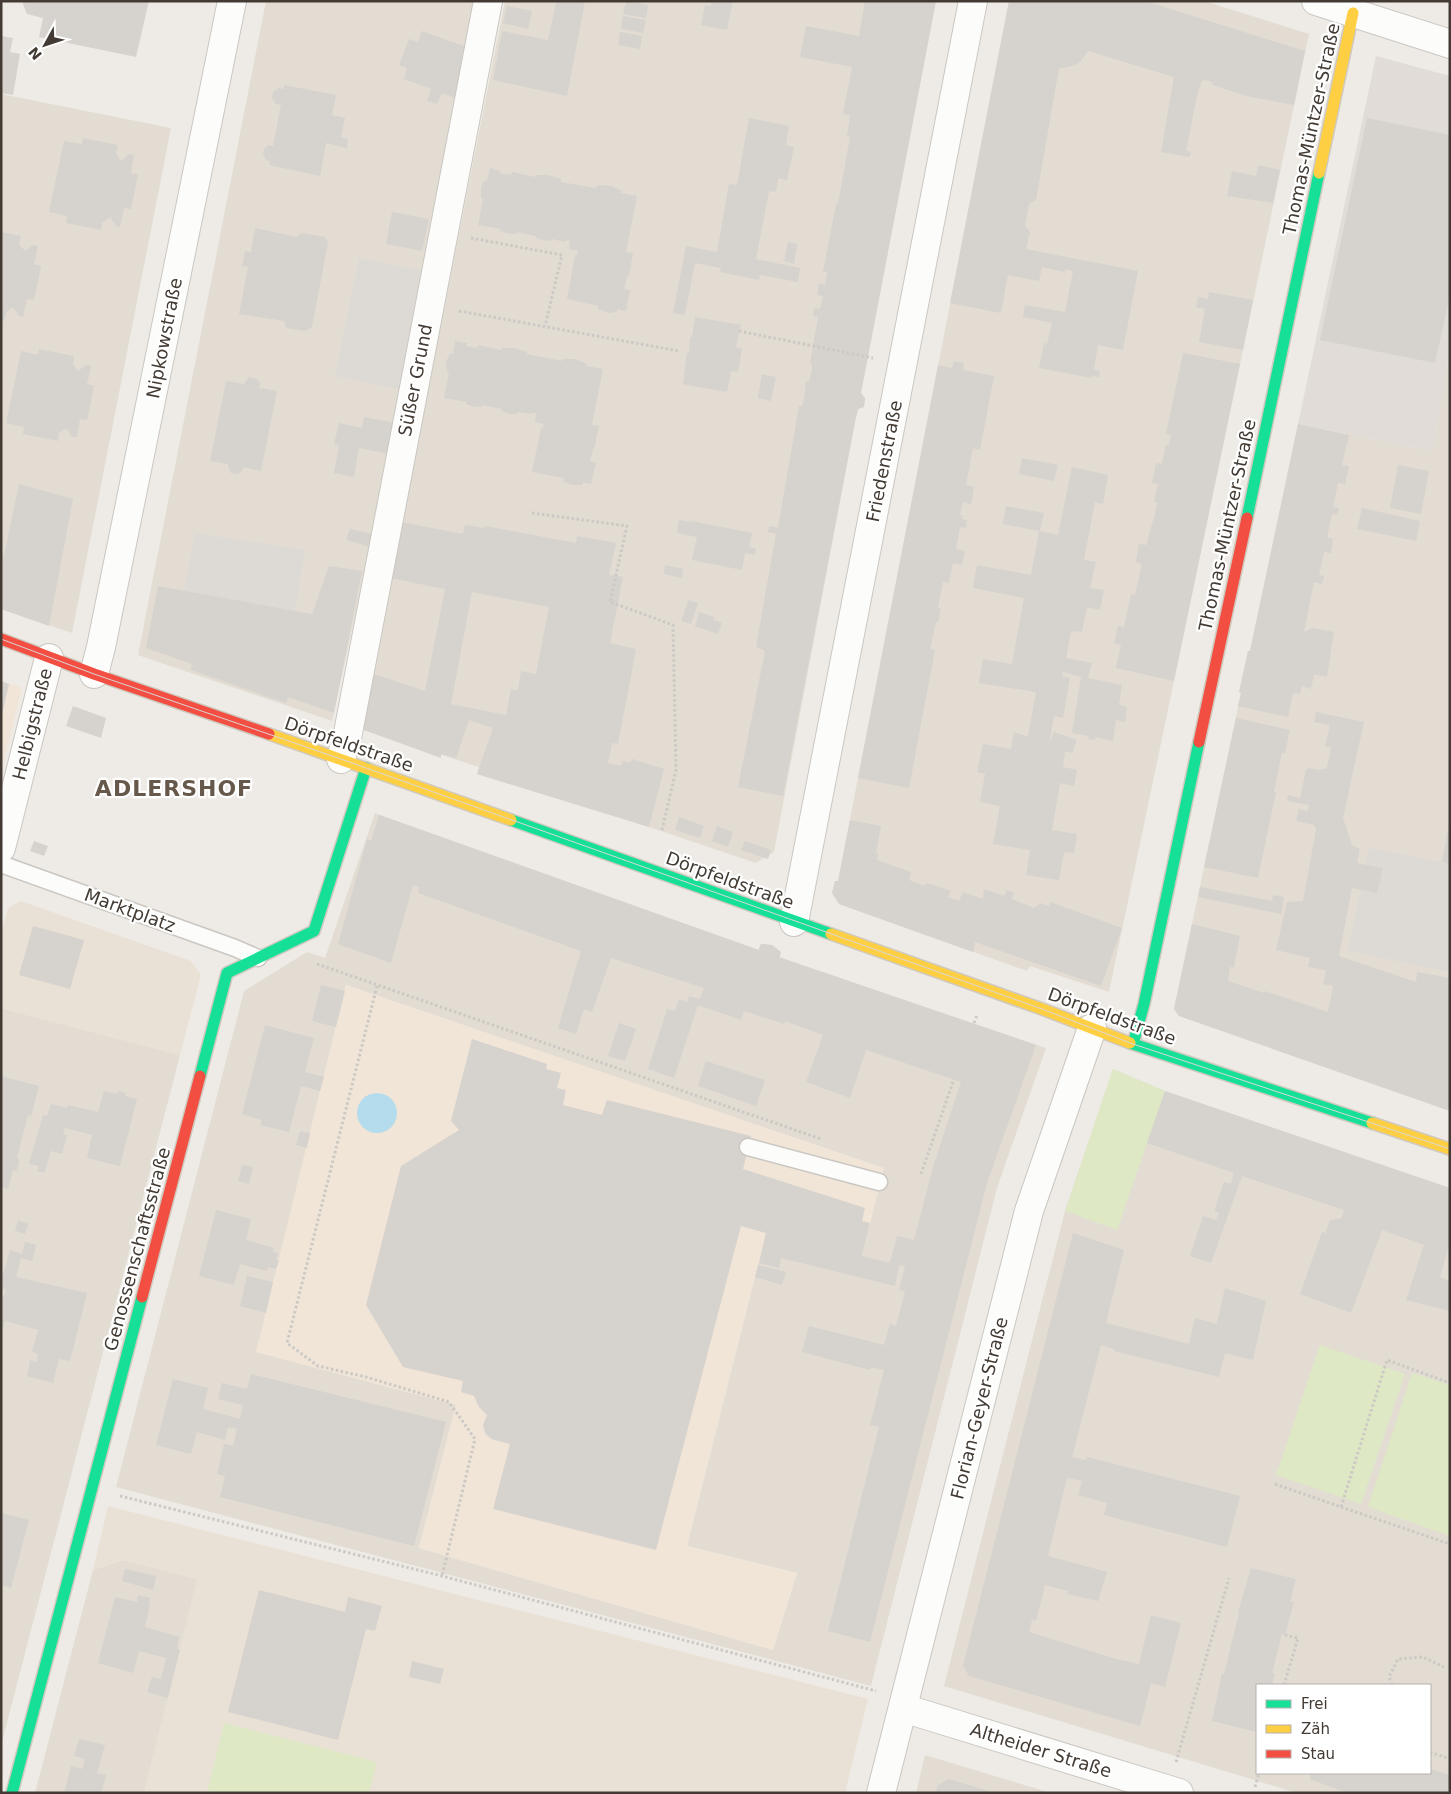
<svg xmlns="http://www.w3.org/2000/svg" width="1451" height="1794" font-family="'DejaVu Sans',sans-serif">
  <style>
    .residential { fill: #e2dcd3; fill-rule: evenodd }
    .commercial { fill: #f1e5d8 }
    .industrial { fill: #e1dcd7 }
    .education { fill: #e9e1d5 }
    .green { fill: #dee8c5 }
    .parking { fill: #dddad6 }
    .water { fill: #b5dced }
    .building { fill: #d6d2cd; fill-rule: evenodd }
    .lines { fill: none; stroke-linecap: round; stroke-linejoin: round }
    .lane-casing { stroke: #cac7c2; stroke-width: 19 }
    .street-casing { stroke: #cac7c2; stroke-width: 30 }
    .fast-casing { stroke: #cfc9be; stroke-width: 14 }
    .slow-casing { stroke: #cfc9be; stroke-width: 14 }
    .jam-casing { stroke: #cfc9be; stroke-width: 14 }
    .path { stroke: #ccc9c5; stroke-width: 3; stroke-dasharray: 2.5 2.5; stroke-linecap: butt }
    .lane { stroke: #fcfcfb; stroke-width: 16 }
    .street { stroke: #fcfcfb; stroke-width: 28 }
    .fast { stroke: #16e098; stroke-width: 11 }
    .slow { stroke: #ffcf43; stroke-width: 11 }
    .jam { stroke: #f24e42; stroke-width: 11 }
    .tram { stroke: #d8d7d7; stroke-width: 1 }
    .labels { text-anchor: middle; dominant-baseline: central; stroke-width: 4.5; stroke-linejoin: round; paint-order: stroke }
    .street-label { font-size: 18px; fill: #433b33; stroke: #fff }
    .district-label { font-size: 22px; font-weight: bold; letter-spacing: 1px; fill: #66584a; stroke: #fff }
  </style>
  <rect width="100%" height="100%" fill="#eeebe6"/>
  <!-- residential -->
  <path class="residential" d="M266 1H478L373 534 332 721 138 655Z
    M505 1H936L861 393 865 398 864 407 858 409 856 417 774 852 756 863 649 827 477 774 479 767 361 729Z
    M1009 1H1204L1309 34 1109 992 1030 966 1027 971 897 925 839 904 832 893 835 881H838Z
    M1 94 171 128 72 633 1 609Z
    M1450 348V1111L1179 1016 1174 1009 1241 693 1239 692 1248 651H1250L1298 424 1432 451Z
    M375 813 758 950 761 944 772 945 781 952 780 958 1046 1048 997 1188 871 1686 116 1487 244 991 307 952 325 958ZM346 985 883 1168 862 1256 766 1233 687 1546 797 1573 773 1650 419 1548 456 1405 257 1352Z
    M1 1008 180 1055 1 1746Z
    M1113 1069 1165 1091 1450 1188V1793H1297L944 1686 1065 1211ZM1257 1685H1430V1773H1257Z
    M123 1560 198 1579 144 1793H35L93 1570Z
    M925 1755 1051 1793H916Z"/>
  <!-- commercial -->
  <path class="commercial" d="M1 680 22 688 1 774Z
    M346 985 884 1168 862 1256 766 1233 687 1546 797 1573 773 1650 419 1548 456 1405 256 1352Z"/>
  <!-- industrial -->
  <path class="industrial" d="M1376 56 1450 76V348L1432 451 1298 424Z"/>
  <!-- education -->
  <path class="education" d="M21 901 191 961 201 975 180 1055 1 1008V934L8 908Z
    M108 1506 868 1699 845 1793H144L197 1579 123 1560 93 1570Z"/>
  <!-- green -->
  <path class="green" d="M1113 1069 1165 1091 1117 1230 1065 1211Z
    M1320 1345 1405 1374 1361 1504 1276 1475Z
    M1412 1373 1450 1385V1536L1368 1507Z
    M224 1723 377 1762 369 1793H207Z"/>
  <!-- parking -->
  <path class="parking" d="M359 258 422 271 399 389 335 376Z
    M195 533 305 550 295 611 184 591Z
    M1369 848 1450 864V972L1348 951Z"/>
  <!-- water -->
  <path class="water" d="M357 1113a20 20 0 1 1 40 0a20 20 0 1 1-40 0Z"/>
  <!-- building -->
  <path class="building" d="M23 1H149L136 57 39 37 43 18 27 14 23 4Z
    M558 1H585L567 96 493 80 502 31 548 40 556 3H558Z
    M626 1 648 5 646 18 623 14Z
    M712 1H733L727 30 701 25 705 5 711 6Z
    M865 1H936L861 393 865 398 864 407 858 409 856 417 783 796 738 787 765 651 756 647 776 534 768 532 769 526 778 528 799 406H802L804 399 806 381 809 382 812 368V364L810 363 818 317 813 316 814 308 820 309 823 296 817 295 819 283 825 285 827 272H823L836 204H838L850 137 847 136 850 115 843 114 852 67 800 57 806 26 859 36Z
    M1009 1H1145L1305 51 1294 105 1246 96 1213 85 1211 81 1202 80 1197 96 1186 151 1191 152 1189 157 1161 152 1174 77 1088 51 1079 63 1069 67 1059 68 1036 200 1029 204 1025 226 1030 232 1026 249 1138 271 1123 350 1098 345 1094 369 1100 371 1099 377 1092 376V378L1039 368 1044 343 1047 344 1052 323 1023 317 1025 305 1065 312 1073 271 1065 269V272L1042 267 1039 281 1008 275 1001 313 950 303Z
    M507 6 532 11 528 29 503 23Z
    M623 16 646 20 643 33 621 29Z
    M422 31 469 48 458 99 442 93 437 104 427 101 431 89 404 79 407 68 399 65 409 39 418 42Z
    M620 32 642 36 640 49 618 45Z
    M1 36 13 38 10 52 20 54 13 95 1 93Z
    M284 85 336 95 332 115 345 118 341 137 348 139 347 148 326 143 320 176 269 165 270 161 266 160 263 154 264 149 268 145 273 146 281 105 276 104 272 98 273 92 279 88 284 89Z
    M749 118 789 126 786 145 794 147 787 180 778 178 776 192 769 191 756 259 800 268 798 282 760 275 759 280 720 272 721 268 695 263 685 315 673 313 686 246 717 252 729 184 737 185Z
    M1367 118 1450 135V295L1435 363 1320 340Z
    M83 138 118 145 116 153 121 161 129 154 134 155 131 173 138 175 131 209 124 208 120 227 116 226 110 217 102 223 101 230 66 223 67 216 49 212 64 141 82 144Z
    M1258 165 1280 170 1273 203 1227 196 1232 171 1256 176Z
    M490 168 501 171 500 173 511 175 512 172 535 177 536 175H548L561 179V182L596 188V186L600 185 612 186 622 191 621 193 637 196 626 252 633 253 629 276H627L624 289 630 290 626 311 617 309V312L608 313 598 309V306L567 299 575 255H577L578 251 569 249 570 241 566 240 565 242 552 239 551 241 542 240 536 238V236L517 232 516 234 506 233 500 231 501 229 478 225 483 199 481 198V187L485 180 487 181Z
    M392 212 429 219 422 251 386 244Z
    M255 228 297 237 301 233 325 237 328 242 312 327 305 331 286 328 284 321 239 314 248 267 242 266 245 251 251 252Z
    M1 232 21 236 19 244 25 251 33 245 38 246 34 264 41 266 34 300 27 299 23 317 19 316 13 307 6 313 4 321 1 320Z
    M788 242 797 244 794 264 784 261Z
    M1209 292 1253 300 1243 350 1199 342 1205 309 1196 307 1198 297 1208 299Z
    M695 317 741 325 736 347 742 349 738 372 731 371 727 392 683 384 687 353H689L690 337H692Z
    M455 341 467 343 466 346 477 348 478 345 501 350 502 348H514L527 352V354L562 361V359H575L587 364V366L603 369 592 425 599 426 594 449H593L590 461 596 463 591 484 583 482V485H572L564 482V478L532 472 541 428H543L544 424 535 422 536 413H531V414L517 412V414H510L501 411 502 409 482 405V407L471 406 466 404 467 402 444 398 449 372 447 371 446 362 450 353 453 354Z
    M39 349 74 356 73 364 78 371 86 365 91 366 87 384 94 386 87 420 80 419 77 437H72L66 428 59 433 58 441 23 434 24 427 6 423 21 351 38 355Z
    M1183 353 1240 364 1174 681 1116 668 1121 645 1114 643 1118 626 1124 627 1131 594 1135 595 1142 564 1136 562 1139 544 1146 545 1155 514 1157 503 1154 502 1158 484 1152 483 1156 463 1162 464 1166 445 1169 446 1171 435 1166 434Z
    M954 361 964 363 963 370 994 376 980 450 973 448 966 485 974 487 971 504 963 502 960 515 963 516 962 519 967 520 966 528 960 527 956 549 965 551 962 565 953 563 949 583 943 582 938 608 941 609 938 622H936L930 649 935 650 909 788 858 778 938 365 952 368Z
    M762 374 776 377 771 401 758 398Z
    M249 377 257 379 260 383 259 388 277 391 261 471 243 467V470L238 474 231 473 228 467V464L210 461 226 381 244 384 245 382Z
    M364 417 395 423 389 454 359 448 354 477 334 473 339 445 334 444 339 423 362 428Z
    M1298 424 1349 435 1342 465 1349 466 1345 484 1338 483 1333 507 1339 508 1337 515 1332 514 1327 537 1333 539 1331 553 1324 552 1319 575 1324 576 1322 584 1314 582 1304 632 1313 628 1334 632 1327 677 1314 674 1311 689 1302 686 1300 694 1293 693 1288 717 1238 706 1241 693 1239 692 1248 651H1250Z
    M1022 458 1058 465 1054 481 1019 474Z
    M1398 465 1429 471 1421 514 1390 508Z
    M1072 467 1108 475 1103 504 1095 502 1084 560 1096 562 1090 588 1104 590 1100 610 1087 607 1082 632 1071 631 1066 658 1092 663 1088 678 1122 685 1119 705 1127 707 1125 722 1116 720 1113 741 1095 737V740L1088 739 1089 736 1072 733 1081 677 1063 672 1062 676 1070 678 1063 718 1054 716 1049 745 1054 732 1077 740 1072 753 1065 751 1063 767 1077 770 1074 786 1060 783 1052 830 1077 834 1074 853 1064 852 1059 880 1026 875 1030 850 993 844 1000 806 980 802 985 774 977 772 983 744 1011 749 1014 732 1028 737 1036 692 979 683 983 659 1012 664 1024 598 973 588 977 565 1031 575 1039 531 1003 524 1006 506 1044 513 1040 531 1058 535Z
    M19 484 73 499 49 626 1 609V555L4 556Z
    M1362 508 1420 521 1416 541 1357 529Z
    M679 520 691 522V521L752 533 749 547 756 549 755 555 745 553 742 570 692 560 697 537 677 533Z
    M401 522 463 534 465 525 484 528 485 526 576 543 577 536 616 543 609 575 623 577 610 643 636 649 618 744 612 743 608 763 621 766 623 761 631 763 632 759 664 769 649 827 477 774 493 728 469 720 456 758 441 754V758L361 729 371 673 425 691 445 589 390 578ZM472 592 549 607 536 674 521 671 518 690 511 689 506 715 451 704Z
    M350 529 373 534 371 547 346 540Z
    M665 565 683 569 682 578 664 574Z
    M329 566 362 571 334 713 288 697 286 703 191 670 192 664 146 648 158 586 312 614Z
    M689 600 698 603 691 624 681 621Z
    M699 612 714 617 713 620 722 623 718 634 695 626Z
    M1 681 9 684 2 714H1Z
    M73 706 106 718 101 738 66 726Z
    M1316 712 1364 722 1343 818 1352 845 1360 849 1357 863 1383 868 1377 893 1352 888 1339 956 1416 982 1417 972 1450 978V1111L1179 1016 1174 1009 1192 924 1240 936 1234 967H1230L1228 981 1264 993 1265 991 1328 1012 1333 986 1323 984 1326 970 1308 967 1310 958 1276 950 1287 902 1303 901 1316 830 1314 825 1296 821 1299 809 1308 811 1309 805 1287 801 1288 795 1300 798 1306 770 1309 768 1320 770 1327 768 1331 747 1325 746 1330 725 1314 722Z
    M1236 718 1290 730 1285 753H1282L1274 792H1276L1258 878 1204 867Z
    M379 815 759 950 761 944 772 945 781 952 779 957 1036 1045 987 1183 870 1642 828 1631 879 1427 870 1425 884 1370 871 1367 870 1370 802 1352 809 1326 884 1345 890 1324 896 1326 905 1292 899 1290 905 1266 899 1265 895 1286 781 1258 779 1268 759 1263 766 1233 741 1226 656 1550 493 1509 510 1444 491 1439 485 1433 483 1425 487 1415 479 1407 474 1396 461 1392 463 1381 403 1367 366 1305 401 1166 459 1130 451 1121 472 1039 547 1064 546 1069 561 1073 557 1088 566 1090 563 1105 602 1115 607 1100 751 1136 743 1169 865 1208 862 1221 870 1223 862 1256 890 1263 897 1236 914 1240 933 1167 961 1082 866 1050 850 1098 806 1082 823 1035 785 1021 784 1024 744 1011 741 1020 698 1005 674 1078 648 1069 667 1009 675 1011 679 999 687 1002 689 996 700 999 704 988 611 958 592 1012 584 1009 576 1034 558 1028 581 951 418 893 419 887 413 885 391 963 338 944 367 839 371 841Z
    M679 817 704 826 700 838 675 830Z
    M850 820 881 826 876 853H878L877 860 911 872 909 880 925 886 927 883 951 891 948 897 959 901 963 892 983 899 984 889 1004 896 1007 890 1014 893 1012 899 1034 908 1040 903 1049 906 1050 902 1122 928 1101 986 975 942 973 952 839 904 832 893 835 881H838Z
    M1449 824H1450V864L1442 862Z
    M717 826 733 832 728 847 712 841Z
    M34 841 48 846 44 856 30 851Z
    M745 841 771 850 768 859 741 850Z
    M1200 887 1272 901 1273 895 1284 897 1281 914 1198 897Z
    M33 926 84 940 70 989 19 975Z
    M321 985 345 991 336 1027 312 1021Z
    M619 1023 636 1029 625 1061 608 1056Z
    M265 1025 314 1038 305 1072 324 1077 320 1091 301 1086 289 1132 260 1125 262 1120 242 1114Z
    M706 1061 765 1080 756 1106 698 1086Z
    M1 1076 39 1086 31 1116 28 1115 17 1157 19 1161 17 1171 13 1170 8 1189 1 1187Z
    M104 1091 118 1094 119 1091 125 1093V1096L137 1099 120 1166 87 1158 92 1135 65 1128 63 1135H67L62 1154 51 1151 44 1173 37 1171 39 1166 29 1164 43 1115 47 1116 51 1104 67 1108 68 1105 98 1112Z
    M1165 1091 1450 1188V1250L1448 1249 1440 1277 1450 1281V1311L1406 1300 1424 1245 1382 1230 1351 1313 1300 1294 1322 1232 1325 1233 1330 1220 1342 1218 1344 1210 1242 1176 1211 1263 1190 1256 1203 1216 1216 1220 1219 1213 1214 1211 1224 1182 1231 1184 1234 1173 1147 1143Z
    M300 1131 310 1133 307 1148 296 1145Z
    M242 1165 253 1167 249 1184 238 1181Z
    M216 1210 251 1219 246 1240 274 1248 273 1252 278 1253 276 1260H279L276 1269 268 1267 267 1271 240 1264 234 1285 199 1276Z
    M18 1220 28 1224 25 1234 15 1231Z
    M1073 1233 1124 1250 1106 1323 1189 1344 1195 1318 1217 1324 1225 1288 1266 1301 1253 1360 1225 1353 1219 1377 1114 1351V1349L1101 1345 1072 1457 1086 1460 1087 1457 1240 1496 1227 1547 1104 1515 1107 1503 1078 1495 1082 1481 1067 1478 1048 1556 1107 1572 1098 1601 1067 1594 1068 1591 1045 1585 1036 1621 1032 1620 1029 1632 1116 1659 1139 1664 1151 1615 1181 1623 1165 1687 1151 1683 1140 1726 969 1676 963 1666Z
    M25 1242 36 1245 32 1261 21 1258 16 1277 87 1293 70 1361 59 1359 53 1383 27 1376 30 1360 37 1362 38 1354 32 1352 38 1330 5 1321 1 1332V1296H4L6 1289 1 1288V1282L10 1250 22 1254Z
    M758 1265 786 1272 782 1285 755 1277Z
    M247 1276 273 1282 266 1313 240 1306Z
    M251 1374 446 1422 414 1546 220 1497 225 1476 217 1474 224 1444 233 1446 237 1429 228 1427 225 1440 197 1432 191 1454 156 1445 173 1379 208 1388 203 1409 240 1419 243 1405 218 1399 222 1383 247 1389Z
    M1 1513 29 1520 11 1588 1 1585Z
    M1251 1568 1296 1579 1290 1602H1294L1285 1635 1282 1634 1272 1673 1275 1674 1272 1685H1257V1732L1212 1721 1222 1673 1224 1674 1239 1613 1238 1612Z
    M125 1569 156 1576 153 1590 122 1581Z
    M259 1590 345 1612 348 1597 382 1606 375 1631 366 1629 338 1740 228 1712Z
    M138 1595 150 1598 149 1605 150 1606 145 1627 179 1637 177 1649 180 1650 168 1698 147 1692 152 1677 161 1679 166 1658 139 1651 133 1673 98 1663 115 1597 137 1602Z
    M412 1661 444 1669 440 1684 409 1677Z
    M79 1739 105 1745 97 1773 106 1775 101 1793H64L71 1766 82 1769 85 1759 74 1756Z
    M1430 1769 1450 1775V1793H1347L1310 1779 1311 1773H1430Z
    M949 1779 992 1792V1793H936L937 1786Z"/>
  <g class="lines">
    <!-- lane casing -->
    <g class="lane-casing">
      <path id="lane" d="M1 864 235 948 258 958
        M748 1147 879 1182"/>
    </g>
    <!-- street casing -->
    <g class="street-casing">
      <path id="street" d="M1316 1 1450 44
        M94 674 101 647 232 1
        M341 759 348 733 488 1
        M1 848 49 658
        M794 922 973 1
        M903 1708 1179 1793
        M881 1793 1029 1211 1092 1028"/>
    </g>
    <!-- fast casing -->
    <g class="fast-casing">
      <path id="fast" d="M1247 518 1319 173
        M511 820 831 934
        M1130 1043 1372 1123
        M1133 1044 1144 1004 1199 742
        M200 1076 227 973 314 931 366 768
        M12 1793 142 1297"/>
    </g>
    <!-- slow casing -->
    <g class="slow-casing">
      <path id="slow" d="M1319 173 1353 13
        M269 734 511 820
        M831 934 1042 1009 1130 1043
        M1372 1123 1450 1149"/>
    </g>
    <!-- jam casing -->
    <g class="jam-casing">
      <path id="jam" d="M1 639 94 674 269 734
        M1199 742 1247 518
        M142 1297 200 1076"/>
    </g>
    <!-- path -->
    <path class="path" d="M471 238 562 255 545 326
      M459 311 679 351
      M739 331 873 358
      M532 513 627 526 610 602 673 625 676 770 662 830
      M317 964 821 1139
      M377 986 287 1343 318 1366 366 1377 449 1402 475 1439 442 1576
      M974 1023 977 1015
      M921 1174 954 1079
      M1275 1484 1341 1507 1387 1360 1450 1383
      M120 1496 442 1576 876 1691
      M1341 1507 1450 1544
      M1284 1685 1298 1638 1285 1635
      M1392 1685 1389 1677 1398 1659 1423 1657 1444 1667
      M1430 1752 1450 1759
      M1176 1762 1229 1578
      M1255 1787 1259 1773"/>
    <!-- lane -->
    <use href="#lane" class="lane"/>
    <!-- street -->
    <use href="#street" class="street"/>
    <!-- fast -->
    <use href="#fast" class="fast"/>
    <!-- slow -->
    <use href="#slow" class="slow"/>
    <!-- jam -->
    <use href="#jam" class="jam"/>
    <!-- tram -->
    <path class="tram" d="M1 639 94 674 341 759 1042 1009 1133 1044 1450 1149"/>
  </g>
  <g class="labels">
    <!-- street labels -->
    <g class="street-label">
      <text transform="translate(1311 129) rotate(-78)">Thomas-Müntzer-Straße</text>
      <text transform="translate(164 338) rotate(-79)">Nipkowstraße</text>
      <text transform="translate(415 380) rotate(-79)">Süßer Grund</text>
      <text transform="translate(884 461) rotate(-79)">Friedenstraße</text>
      <text transform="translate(1227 525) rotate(-78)">Thomas-Müntzer-Straße</text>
      <text transform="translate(32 724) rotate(-76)">Helbigstraße</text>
      <text transform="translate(349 744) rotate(19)">Dörpfeldstraße</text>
      <text transform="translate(730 880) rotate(20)">Dörpfeldstraße</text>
      <text transform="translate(130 910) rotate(20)">Marktplatz</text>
      <text transform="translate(1112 1016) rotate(20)">Dörpfeldstraße</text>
      <text transform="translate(137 1249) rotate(-75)">Genossenschaftsstraße</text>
      <text transform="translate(979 1408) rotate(-76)">Florian-Geyer-Straße</text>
      <text transform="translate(1041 1750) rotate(17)">Altheider Straße</text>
    </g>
    <!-- district labels -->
    <g class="district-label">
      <text x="174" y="788">ADLERSHOF</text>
    </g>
  </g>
  <!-- border -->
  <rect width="1451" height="1794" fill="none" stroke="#433b33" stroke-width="5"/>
  <!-- legend -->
  <rect x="1256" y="1684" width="175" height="90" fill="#ffffff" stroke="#b4b1ad"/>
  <rect x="1266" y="1700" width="25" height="8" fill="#16e098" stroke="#b4b1ad"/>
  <text x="1301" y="1709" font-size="15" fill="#433b33">Frei</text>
  <rect x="1266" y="1725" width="25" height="8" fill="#ffcf43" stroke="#b4b1ad"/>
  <text x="1301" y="1734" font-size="15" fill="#433b33">Zäh</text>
  <rect x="1266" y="1750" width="25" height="8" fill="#f24e42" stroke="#b4b1ad"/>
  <text x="1301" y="1759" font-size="15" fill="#433b33">Stau</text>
  <!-- north arrow -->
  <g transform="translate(45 45) rotate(230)" stroke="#ffffff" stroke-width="4" paint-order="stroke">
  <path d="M0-4L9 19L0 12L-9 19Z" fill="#433b33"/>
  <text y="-8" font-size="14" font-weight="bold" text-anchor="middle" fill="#433b33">N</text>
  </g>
</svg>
